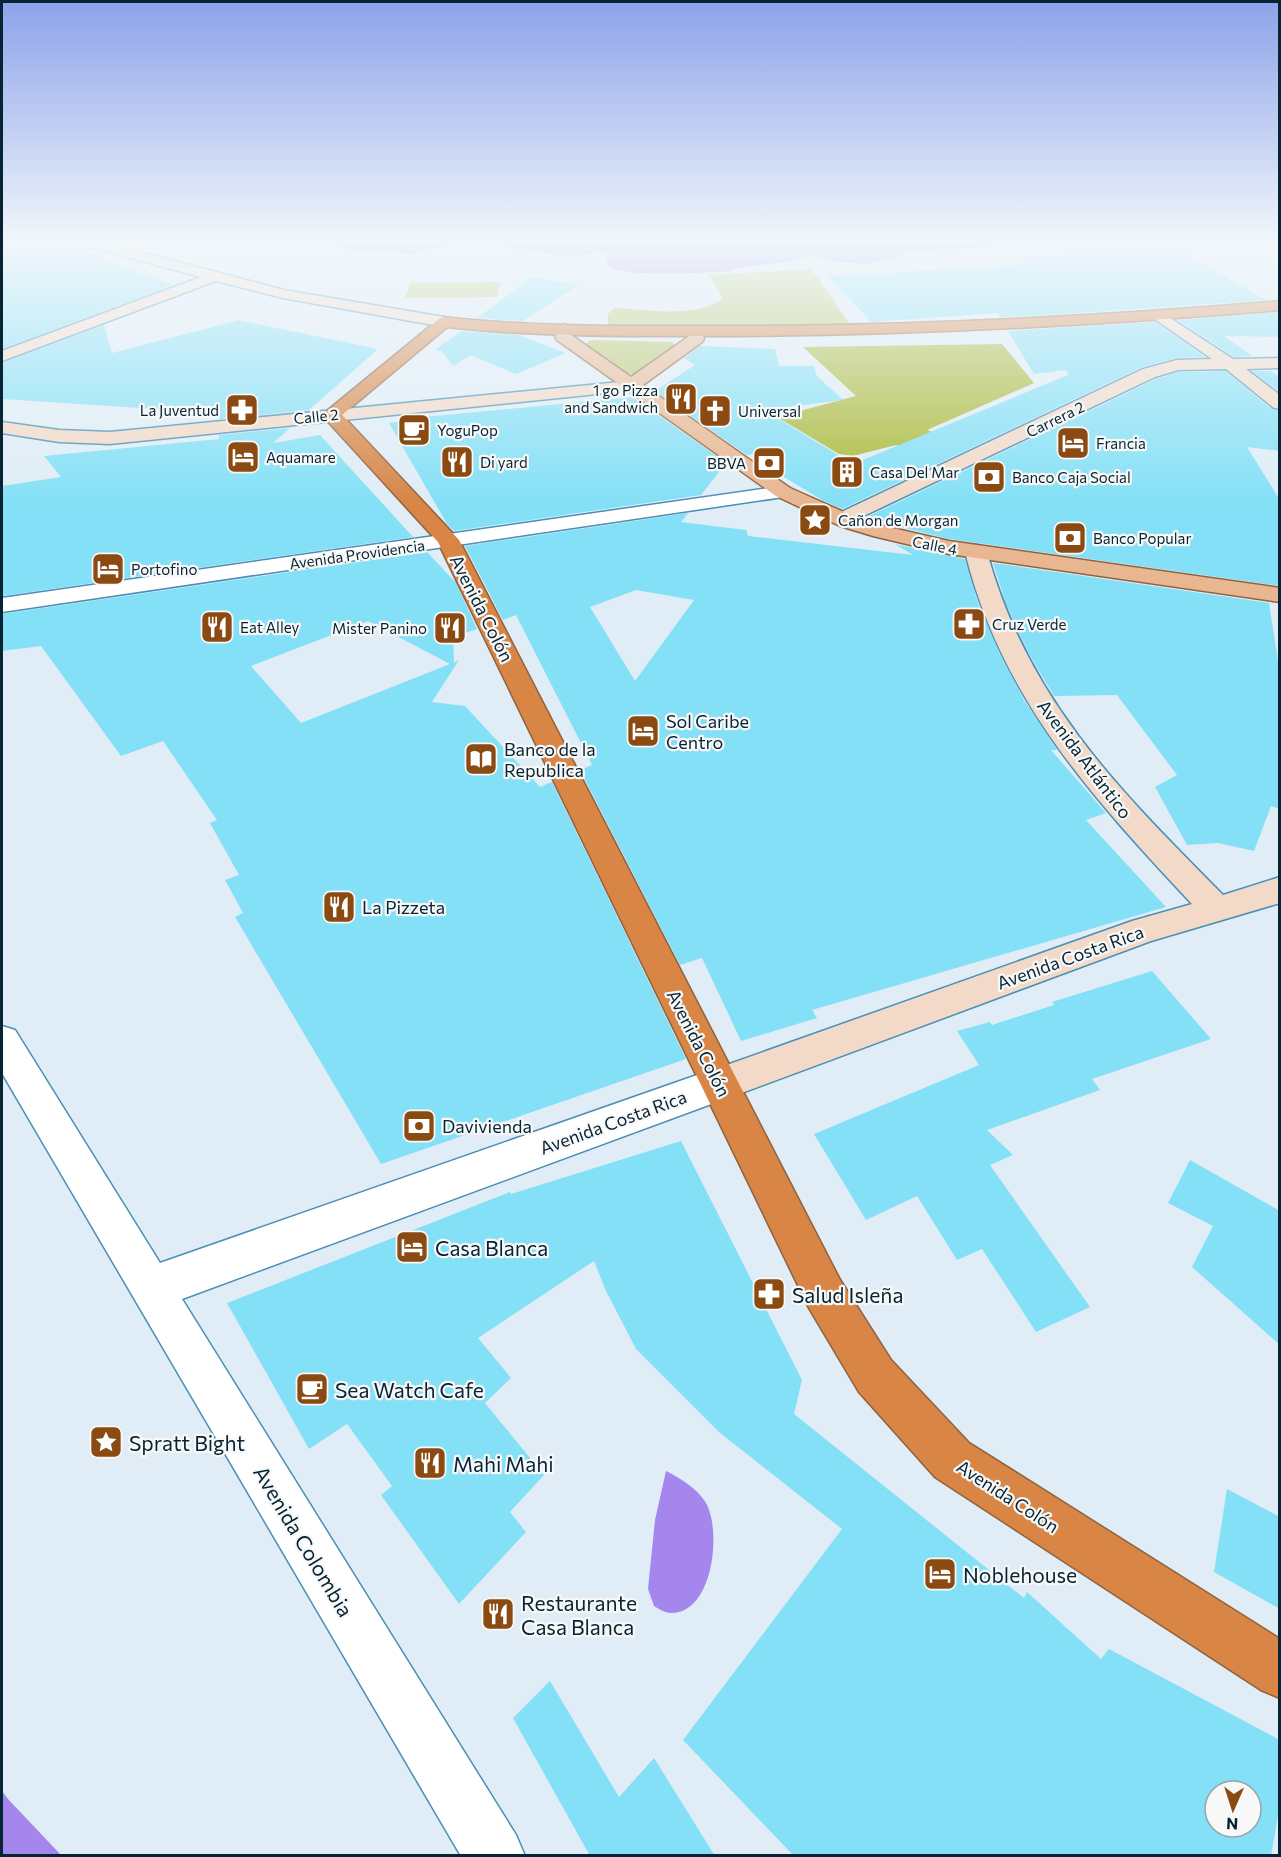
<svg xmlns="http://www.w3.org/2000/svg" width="1281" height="1857" font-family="Commissioner,sans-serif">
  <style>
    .green { fill: #bac66a }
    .forest { fill: #abba3a }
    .water { fill: #a486ed }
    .building { fill: #84e0f6; fill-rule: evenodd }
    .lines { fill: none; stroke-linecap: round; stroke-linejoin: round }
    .street-casing { stroke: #498fb6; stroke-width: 3 }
    .secondary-casing { stroke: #498fb6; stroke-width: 3 }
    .primary-casing { stroke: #8e6340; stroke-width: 3 }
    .highway-casing { stroke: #8e6340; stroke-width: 3 }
    .street { fill: #fff; fill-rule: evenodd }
    .secondary { fill: #f3dac8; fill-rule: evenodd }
    .primary { fill: #e8b690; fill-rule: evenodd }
    .highway { fill: #d88546; fill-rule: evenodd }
    .labels { text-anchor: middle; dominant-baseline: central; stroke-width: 4.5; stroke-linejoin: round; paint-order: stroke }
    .far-poi-label { font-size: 15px; fill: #062434; stroke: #f8f8f8; text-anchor: start }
    .far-street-label { font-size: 15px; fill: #062434; stroke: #f8f8f8 }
    .street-label { font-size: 18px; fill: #062434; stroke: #f8f8f8 }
    .poi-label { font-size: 18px; fill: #062434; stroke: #f8f8f8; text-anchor: start }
    .near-poi-label { font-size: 21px; fill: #062434; stroke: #f8f8f8; text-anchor: start }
    .near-street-label { font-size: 21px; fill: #062434; stroke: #f8f8f8 }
  </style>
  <rect width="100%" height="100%" fill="#e0edf6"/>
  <!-- green -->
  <path class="green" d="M811 269 853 328 608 327V314L614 308C649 309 692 319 723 299L709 275Z
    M500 282 497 297 405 298 410 283Z
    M595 340 672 342 676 345 639 374H627L585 346 588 341Z"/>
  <!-- forest -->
  <path class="forest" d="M1002 344 1034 383 927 430 971 447 938 461 896 445 853 456 839 454 777 417 856 396 803 347Z"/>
  <!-- water -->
  <path class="water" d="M318 243H1046L910 252 896 258 865 264 836 262 812 255 794 261 737 268 726 272C705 272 620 278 607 266V254L602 252 569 257 483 243 435 248 413 254 359 251Z
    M666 1471C680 1478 698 1489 706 1503 722 1531 713 1614 671 1613 665 1613 659 1609 654 1606L648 1589 655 1520Z
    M2 1791 8 1799 61 1855H2Z"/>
  <!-- building -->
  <path class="building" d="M47 244 51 248 63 247 76 256 90 253 173 285 2 349V256L4 255 2 247Z
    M1169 244 1266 300 1065 314 1000 317 998 313 871 322 828 276 1029 264 1022 258 1075 255 1067 250Z
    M532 277 578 285 523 321 477 318Z
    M1280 312V337L1224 336 1252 356 1234 357 1178 320Z
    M239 320 378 349 309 410 219 419V413L2 399V363L104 325 112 353Z
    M1155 322 1205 357 1176 358 1142 367 842 509 822 500 779 474 753 454 747 455 655 391 695 365 684 358 700 346 775 349 779 366H814L817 376 843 400 764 410 853 464 1068 375 1066 370 1034 374 1008 331Z
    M461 331 519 335 565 353 516 374 470 355 453 366 442 351 435 350Z
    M1225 371 1273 410 1280 411V451L1247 447 1280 500V586L949 539 865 518 1156 379 1178 372Z
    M1252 371H1271L1280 377V392Z
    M633 397 726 463 701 495 454 531 447 524 389 423 424 417Z
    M290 428 273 443 320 435 413 537 2 596V486L61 477 44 456 219 439V435Z
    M688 513 681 522 746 530 748 536 913 555 895 544 965 559 979 606 1000 654 1024 700 1057 750H1051L1106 813 1086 820 1166 907 812 1010 817 1018 741 1041 702 958 680 965 580 770 592 765 516 615 503 620 465 546ZM636 590 694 600 635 681 590 607Z
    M427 552 456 583 477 629 453 637 454 663 459 660 432 702 465 706 540 787 552 782 686 1059 381 1164 235 917 243 913 225 880 239 875 210 823 217 820 163 741 121 756 41 646 2 651V614ZM368 621 450 664 301 723 251 666Z
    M993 563 1269 603 1280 674V809L1271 806 1254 851 1218 843 1187 845 1155 787 1177 775 1117 695 1054 696 1028 652 1006 604Z
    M1152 971 1211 1039 1092 1079 1100 1090 987 1130 1013 1155 990 1165 1090 1307 1036 1332 982 1249 957 1260 917 1196 866 1220 814 1134 979 1065 957 1031 990 1022 992 1025 1054 1005 1052 1002Z
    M681 1141 802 1380 794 1414 1024 1598 1027 1592 1101 1659 1109 1649 1280 1740V1804L1271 1856H794L683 1740 842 1529 720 1433 636 1349 606 1291 594 1261 478 1338 511 1378 485 1403 544 1475 510 1512 526 1532 459 1604 381 1495 392 1486 347 1424 309 1449 227 1303 510 1192 511 1194ZM1215 1791H1251V1827H1215Z
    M1190 1160 1280 1211V1345L1192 1267 1213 1226 1168 1203Z
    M1227 1489 1280 1517V1609L1214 1572Z
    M550 1681 619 1797 654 1758 715 1856H590L513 1718Z"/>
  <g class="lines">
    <!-- street casing -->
    <g class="street-casing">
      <path id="street" d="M783 486 790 488 793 492 790 496 2 612V598Z
        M2 1026 15 1030 160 1263 720 1067 733 1072 739 1084 733 1096 182 1299 516 1835 525 1856H461L2 1073Z"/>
    </g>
    <!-- secondary casing -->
    <g class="secondary-casing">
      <path id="secondary" d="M84 243H106L284 290 444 317 452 322 444 327 283 298 216 281 2 361V351L201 277 85 246Z
        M1158 310 1233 359 1280 358V368L1246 369 1280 395V409L1274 408 1226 369 1178 370 1155 377 849 523 842 525 835 523 831 519 835 515 1143 369 1177 360 1212 359 1153 318 1150 315Z
        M630 381 636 382 639 386 636 390 110 444 59 442 2 433V422L59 430 110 432Z
        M976 545 984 547 987 552C1027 699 1119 790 1223 895L1280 877V903L1151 941 720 1101 707 1096 701 1084 707 1072 1132 921 1192 904C1092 797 1001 698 965 552L968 547Z"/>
    </g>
    <!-- primary casing -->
    <g class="primary-casing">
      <path id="primary" d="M565 324 573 329 571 335 631 377 688 337 690 328H702L704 339 702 342 643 385 790 488 855 517 888 527 949 541 1280 588V602L949 554 873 536 840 526 776 496 557 340 555 337 557 329Z"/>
    </g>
    <!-- highway casing -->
    <g class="highway-casing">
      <path id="highway" d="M1280 301V310C1090 326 900 336 710 336 622 336 534 337 447 327L342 415 459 540 839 1278 891 1360 969 1443 1280 1639V1698L1261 1690 935 1477 859 1392 809 1308 438 542 322 415 439 319 444 317C531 327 619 326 707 326 899 327 1089 317 1280 301Z"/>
    </g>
    <!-- street -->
    <use href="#street" class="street"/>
    <!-- secondary -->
    <use href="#secondary" class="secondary"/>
    <!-- primary -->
    <use href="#primary" class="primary"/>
    <!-- highway -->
    <use href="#highway" class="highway"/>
  </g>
  <!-- sky -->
  <linearGradient id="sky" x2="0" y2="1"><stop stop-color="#8da2ea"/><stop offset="0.48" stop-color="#f1f7fb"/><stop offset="1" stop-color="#f1f7fb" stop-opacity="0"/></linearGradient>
  <rect width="1281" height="503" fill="url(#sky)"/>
  <!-- icons -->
  <defs>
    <g id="restaurant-square" transform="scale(1.725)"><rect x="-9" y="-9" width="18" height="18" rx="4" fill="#8a4a12" stroke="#f8f8f8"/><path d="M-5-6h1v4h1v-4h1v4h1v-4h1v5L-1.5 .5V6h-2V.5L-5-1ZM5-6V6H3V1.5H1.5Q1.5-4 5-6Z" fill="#fff"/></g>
    <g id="pharmacy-square" transform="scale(1.725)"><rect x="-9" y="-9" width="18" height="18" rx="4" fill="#8a4a12" stroke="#f8f8f8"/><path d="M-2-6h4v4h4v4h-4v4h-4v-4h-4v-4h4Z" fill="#fff"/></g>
    <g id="church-square" transform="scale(1.725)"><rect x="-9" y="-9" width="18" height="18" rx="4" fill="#8a4a12" stroke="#f8f8f8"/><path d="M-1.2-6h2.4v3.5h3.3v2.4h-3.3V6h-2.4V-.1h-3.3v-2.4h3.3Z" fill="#fff"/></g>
    <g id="cafe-square" transform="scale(1.725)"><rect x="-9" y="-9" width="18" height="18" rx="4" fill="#8a4a12" stroke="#f8f8f8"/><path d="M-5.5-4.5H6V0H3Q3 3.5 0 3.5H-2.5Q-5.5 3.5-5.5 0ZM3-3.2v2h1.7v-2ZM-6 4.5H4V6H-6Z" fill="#fff"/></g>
    <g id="hotel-square" transform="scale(1.725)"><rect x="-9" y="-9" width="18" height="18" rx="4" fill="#8a4a12" stroke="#f8f8f8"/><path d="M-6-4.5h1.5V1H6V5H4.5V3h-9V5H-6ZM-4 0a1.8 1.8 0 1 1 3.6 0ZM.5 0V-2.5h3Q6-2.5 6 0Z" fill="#fff"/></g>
    <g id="bank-square" transform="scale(1.725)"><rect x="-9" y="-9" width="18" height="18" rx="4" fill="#8a4a12" stroke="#f8f8f8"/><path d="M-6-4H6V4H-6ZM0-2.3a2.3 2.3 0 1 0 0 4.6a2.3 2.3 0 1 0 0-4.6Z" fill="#fff"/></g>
    <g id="building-square" transform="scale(1.725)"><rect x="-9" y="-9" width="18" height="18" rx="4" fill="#8a4a12" stroke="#f8f8f8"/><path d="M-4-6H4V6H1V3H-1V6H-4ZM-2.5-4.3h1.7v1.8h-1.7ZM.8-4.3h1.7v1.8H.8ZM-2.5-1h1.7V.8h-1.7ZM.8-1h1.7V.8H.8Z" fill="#fff"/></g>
    <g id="sight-square" transform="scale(1.725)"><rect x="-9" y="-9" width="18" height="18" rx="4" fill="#8a4a12" stroke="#f8f8f8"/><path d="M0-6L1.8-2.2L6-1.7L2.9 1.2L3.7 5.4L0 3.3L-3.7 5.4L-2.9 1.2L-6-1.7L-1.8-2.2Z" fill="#fff"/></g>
    <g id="library-square" transform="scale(1.725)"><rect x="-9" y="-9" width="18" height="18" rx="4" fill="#8a4a12" stroke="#f8f8f8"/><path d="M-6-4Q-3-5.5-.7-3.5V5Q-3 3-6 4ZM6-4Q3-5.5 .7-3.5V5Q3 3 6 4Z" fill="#fff"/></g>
  </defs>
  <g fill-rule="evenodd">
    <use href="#restaurant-square" x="681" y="399"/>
    <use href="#pharmacy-square" x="242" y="410"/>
    <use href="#church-square" x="715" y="411"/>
    <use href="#cafe-square" x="414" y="430"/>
    <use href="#hotel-square" x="1073" y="443"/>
    <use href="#hotel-square" x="243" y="457"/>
    <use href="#restaurant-square" x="457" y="462"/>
    <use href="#bank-square" x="769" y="463"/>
    <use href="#building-square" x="847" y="472"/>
    <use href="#bank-square" x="989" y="477"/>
    <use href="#sight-square" x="815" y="520"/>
    <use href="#bank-square" x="1070" y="538"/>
    <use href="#hotel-square" x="108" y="569"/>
    <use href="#pharmacy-square" x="969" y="624"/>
    <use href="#restaurant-square" x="217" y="627"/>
    <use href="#restaurant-square" x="450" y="628"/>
    <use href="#hotel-square" x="643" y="731"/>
    <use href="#library-square" x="481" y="759"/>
    <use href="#restaurant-square" x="339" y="907"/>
    <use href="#bank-square" x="419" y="1126"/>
    <use href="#hotel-square" x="412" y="1247"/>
    <use href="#pharmacy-square" x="769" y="1294"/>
    <use href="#cafe-square" x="312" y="1389"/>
    <use href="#sight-square" x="106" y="1442"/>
    <use href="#restaurant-square" x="430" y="1463"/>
    <use href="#hotel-square" x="940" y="1574"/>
    <use href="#restaurant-square" x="498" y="1614"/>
  </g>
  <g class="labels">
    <!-- far-poi labels -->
    <g class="far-poi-label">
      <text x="658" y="390" text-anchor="end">1 go Pizza<tspan x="658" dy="17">and Sandwich</tspan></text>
      <text x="219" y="410" text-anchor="end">La Juventud</text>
      <text x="738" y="411">Universal</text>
      <text x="437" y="430">YoguPop</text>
      <text x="1096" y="443">Francia</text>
      <text x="266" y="457">Aquamare</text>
      <text x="480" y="462">Di yard</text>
      <text x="746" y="463" text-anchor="end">BBVA</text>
      <text x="870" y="472">Casa Del Mar</text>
      <text x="1012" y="477">Banco Caja Social</text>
      <text x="838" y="520">Cañon de Morgan</text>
      <text x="1093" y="538">Banco Popular</text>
      <text x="131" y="569">Portofino</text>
      <text x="992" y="624">Cruz Verde</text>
      <text x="240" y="627">Eat Alley</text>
      <text x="427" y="628" text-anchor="end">Mister Panino</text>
    </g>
    <!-- far-street labels -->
    <g class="far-street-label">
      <text transform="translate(316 416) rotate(-6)">Calle 2</text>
      <text transform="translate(1055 419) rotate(-26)">Carrera 2</text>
      <text transform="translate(935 545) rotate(11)">Calle 4</text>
      <text transform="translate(357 554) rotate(-8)">Avenida Providencia</text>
    </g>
    <!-- street labels -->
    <g class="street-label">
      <text transform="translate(482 608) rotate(63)">Avenida Colón</text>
      <text transform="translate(1085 759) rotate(53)">Avenida Atlántico</text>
      <text transform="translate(1070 957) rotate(-20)">Avenida Costa Rica</text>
      <text transform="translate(699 1043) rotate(63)">Avenida Colón</text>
      <text transform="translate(613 1122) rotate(-20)">Avenida Costa Rica</text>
      <text transform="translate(1008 1496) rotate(33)">Avenida Colón</text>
    </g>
    <!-- poi labels -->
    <g class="poi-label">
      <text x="666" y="721">Sol Caribe<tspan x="666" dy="21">Centro</tspan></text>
      <text x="504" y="749">Banco de la<tspan x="504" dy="21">Republica</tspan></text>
      <text x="362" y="907">La Pizzeta</text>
      <text x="442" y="1126">Davivienda</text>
    </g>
    <!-- near-poi labels -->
    <g class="near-poi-label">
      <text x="435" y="1247">Casa Blanca</text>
      <text x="792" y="1294">Salud Isleña</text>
      <text x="335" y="1389">Sea Watch Cafe</text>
      <text x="129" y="1442">Spratt Bight</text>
      <text x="453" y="1463">Mahi Mahi</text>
      <text x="963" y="1574">Noblehouse</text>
      <text x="521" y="1602">Restaurante<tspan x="521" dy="24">Casa Blanca</tspan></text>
    </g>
    <!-- near-street labels -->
    <g class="near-street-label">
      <text transform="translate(304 1541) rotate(59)">Avenida Colombia</text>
    </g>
  </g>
  <!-- border -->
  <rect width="1281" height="1857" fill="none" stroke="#062434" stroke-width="6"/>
  <!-- north arrow -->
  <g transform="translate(1233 1809) rotate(183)"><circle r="28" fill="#f8f8f8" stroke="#97a3aa" stroke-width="1.5"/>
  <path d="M0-4.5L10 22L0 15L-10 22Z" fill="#8a4a12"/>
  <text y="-9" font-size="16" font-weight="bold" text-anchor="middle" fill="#062434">N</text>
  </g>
</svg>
